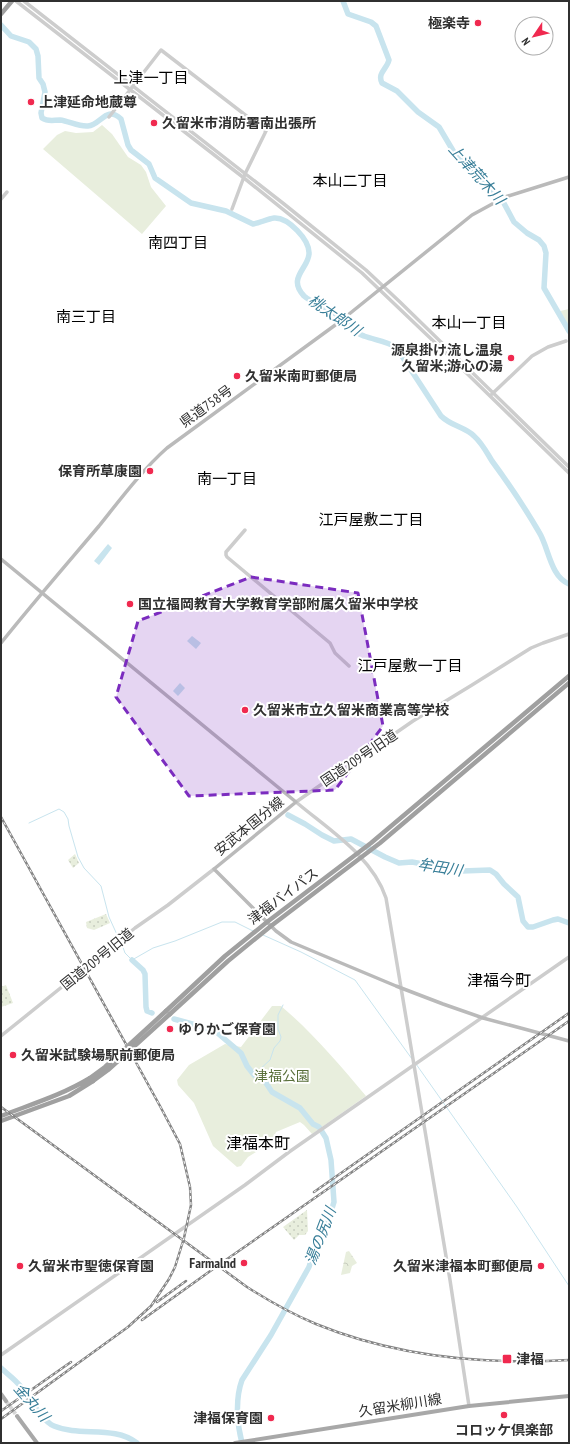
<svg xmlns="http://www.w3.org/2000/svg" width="570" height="1444" font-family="'PT Sans Narrow','Noto Sans JP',sans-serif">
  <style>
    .grass { fill: url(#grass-dots) }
    .forest { fill: url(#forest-crowns) }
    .park { fill: #e8eedd }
    .water { fill: #c8e4ee }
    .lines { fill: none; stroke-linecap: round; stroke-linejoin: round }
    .stream { stroke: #c8e4ee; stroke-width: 1 }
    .river { stroke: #c8e4ee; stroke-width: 5.5 }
    .primary-tunnel { stroke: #d6d6d6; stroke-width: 4; stroke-dasharray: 4 2; stroke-linecap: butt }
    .tertiary { stroke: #cdcdcd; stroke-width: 3.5 }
    .secondary { stroke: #bababa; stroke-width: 3.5 }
    .primary { stroke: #a8a8a8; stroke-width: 4 }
    .trunk { stroke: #a0a0a0; stroke-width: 4.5 }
    .rail-casing { stroke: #858585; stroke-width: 2.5 }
    .rail { stroke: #fff; stroke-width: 1; stroke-dasharray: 3; stroke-linecap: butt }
    .trunk-bridge { stroke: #a0a0a0; stroke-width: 4.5 }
    .marked { fill: #7b2cbf; fill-opacity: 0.2; stroke: #7b2cbf; stroke-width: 3; stroke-dasharray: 8 5; stroke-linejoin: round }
    .poi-dot { fill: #f0294f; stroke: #fff; stroke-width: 1.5 }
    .labels { text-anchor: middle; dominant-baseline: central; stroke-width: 4; stroke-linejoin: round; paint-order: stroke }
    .poi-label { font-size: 14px; font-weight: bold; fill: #303030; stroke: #fff; text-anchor: start }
    .street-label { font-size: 14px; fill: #303030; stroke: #fff }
    .park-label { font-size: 14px; fill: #596f3a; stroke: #fff }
    .neighbourhood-label { font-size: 15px; fill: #000; stroke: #fff }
    .water-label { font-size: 15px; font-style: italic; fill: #387e98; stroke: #fff }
    .quarter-label { font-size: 16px; fill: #000; stroke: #fff }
  </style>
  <defs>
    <pattern id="grass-dots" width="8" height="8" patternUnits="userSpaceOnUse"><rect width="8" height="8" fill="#e8eedd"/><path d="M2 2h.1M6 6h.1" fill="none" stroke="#c7ccbe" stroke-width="1.8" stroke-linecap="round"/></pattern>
    <pattern id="forest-crowns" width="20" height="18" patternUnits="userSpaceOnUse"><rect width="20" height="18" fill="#e8eedd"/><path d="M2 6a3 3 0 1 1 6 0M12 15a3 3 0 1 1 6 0" fill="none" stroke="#c7ccbe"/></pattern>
  </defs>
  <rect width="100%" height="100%" fill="#fff"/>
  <!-- grass -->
  <path class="grass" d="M75 854 79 863 73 868 68 860Z
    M106 914 110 923 94 930 87 928 86 922Z
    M6 985 13 1003 1 1007V987Z
    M307 1210 308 1231 305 1235H299L294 1240 283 1227Z"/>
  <!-- forest -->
  <path class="forest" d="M349 1251 357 1263 352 1266 350 1273 341 1275 346 1252Z"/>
  <!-- park -->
  <path class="park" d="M102 125 112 134 128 157 141 165 146 172 151 187 166 206 142 234 43 149 57 135 65 131 76 133 93 132Z
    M569 309V326L560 311Z
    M272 1006H281C313 1033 339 1064 366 1096L312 1134 304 1125 300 1122 276 1132 272 1142 248 1157 241 1166 237 1167 213 1146 194 1103 178 1085 177 1080 189 1065 225 1044 241 1047Z"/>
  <!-- water -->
  <path class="water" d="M108 544 112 548 99 565 94 561Z
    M192 636 201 643 196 649 187 641Z
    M180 683 185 688 178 696 173 691Z"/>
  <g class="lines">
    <!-- stream -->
    <path class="stream" d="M29 823 59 809 64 812 68 819 69 826 78 857 84 868 101 886 109 917 119 939
      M263 935 301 952 355 980 412 1059
      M121 942 125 953 132 960 153 948 175 941 222 922H235L253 931
      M416 1064 517 1207 569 1286
      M256 1076 259 1070 270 1060 274 1048 280 1041 281 1037 278 1029V1015L283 1005"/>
    <!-- river -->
    <path class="river" d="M343 1 348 14 371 22 376 26 389 60C387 69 377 73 382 83L397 91 418 112 439 127 455 154 483 183 500 196 514 222 527 233 539 240 544 246 546 253 544 288 569 331
      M1 25 11 36 29 42 36 49 38 56 39 78 43 84 45 92 41 113 42 118C48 122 53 120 60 120 69 121 79 127 88 126 101 125 106 105 121 119L128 145 131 150 149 164 155 178 191 203 226 211 253 224C260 223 267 219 274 218 288 217 310 240 309 254 308 269 287 278 304 296 312 303 324 306 333 312 344 319 351 332 364 336 375 340 385 341 396 347L441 416C451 426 465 427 474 436 482 443 487 453 492 461 509 484 525 508 539 532 549 548 550 576 569 584
      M288 815 305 824 322 835 334 841 351 839 385 857 399 863 412 862 462 871 490 870 496 874 504 884 518 897 523 921 528 927H533L553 920 558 919 569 923
      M132 960 143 970 145 974 146 1007 147 1011 152 1013
      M174 1019 214 1030 241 1053 247 1066 254 1075 264 1080 272 1092 300 1108 313 1124 319 1127 326 1138 331 1160 334 1202 330 1215 317 1241 309 1267 271 1335 242 1380C235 1399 237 1424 242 1443
      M1 1368C7 1374 15 1379 21 1387 29 1397 42 1421 54 1426 80 1437 114 1425 137 1443"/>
    <!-- primary-tunnel -->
    <path class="primary-tunnel" d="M6 1401 17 1416"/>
    <!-- tertiary -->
    <path class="tertiary" d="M16 1 244 178 362 273 448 355 569 473
      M24 1 284 204 366 270 400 302 569 467
      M109 117 161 50 266 131 245 174 232 209
      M1 199 7 192
      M492 394 532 356 548 347 566 341
      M245 530 226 552V555L227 557 330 643 335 653 349 666
      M1 1036 135 928 168 905 214 869
      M1 1355 245 1185 289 1152 569 957
      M469 1406 450 1280 386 898C372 856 329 830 296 802L413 721 472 685 531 648 543 643 569 634"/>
    <!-- secondary -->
    <path class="secondary" d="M1 559 296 802 214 869 276 931 291 942 396 986 443 1004 483 1018 569 1041
      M1 643C33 603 66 565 99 526 119 501 143 469 167 448L338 323 472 215 505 197 569 177"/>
    <!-- primary -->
    <path class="primary" d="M1 1394 6 1401
      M17 1416 37 1443
      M235 1443 469 1406 569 1396"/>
    <!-- trunk -->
    <path class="trunk" d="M1 14 12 1
      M166 1011 225 956 267 922 371 843 569 676
      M170 1014 228 961 271 926 380 843 569 683
      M1 1116C32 1104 62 1095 90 1078
      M1 1121 69 1096 93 1081"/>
    <!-- rail casing -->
    <g class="rail-casing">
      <path id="rail" d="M1 817 160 1106 180 1144 190 1187 191 1205 184 1238 175 1267 169 1279 151 1306 128 1327 1 1419
        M1 1107 247 1287C269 1301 292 1314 316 1324 397 1357 483 1365 569 1360
        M314 1192 569 1013
        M157 1302 186 1281
        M142 1320 220 1264 569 1021
        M1 1411 71 1362"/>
    </g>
    <!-- rail -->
    <use href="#rail" class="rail"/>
    <!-- trunk-bridge -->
    <path class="trunk-bridge" d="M90 1078 105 1067 166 1011
      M93 1081 108 1070 170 1014"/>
  </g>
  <!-- marked area -->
  <path class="marked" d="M251 577 358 593 383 726 335 790 189 796 116 697 138 621Z"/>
  <!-- markers -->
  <g class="poi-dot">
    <circle cx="478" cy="23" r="4"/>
    <circle cx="31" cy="102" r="4"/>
    <circle cx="154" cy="123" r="4"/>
    <circle cx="511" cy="358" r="4"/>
    <circle cx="237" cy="376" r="4"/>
    <circle cx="150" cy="471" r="4"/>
    <circle cx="130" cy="604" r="4"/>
    <circle cx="245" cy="710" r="4"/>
    <circle cx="170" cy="1029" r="4"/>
    <circle cx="13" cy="1055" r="4"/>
    <circle cx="244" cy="1263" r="4"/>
    <circle cx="20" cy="1266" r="4"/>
    <circle cx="541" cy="1266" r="4"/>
    <rect x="502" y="1354" width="10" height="10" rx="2"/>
    <circle cx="504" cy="1415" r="4"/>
    <circle cx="271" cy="1418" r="4"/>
  </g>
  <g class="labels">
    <!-- poi labels -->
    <g class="poi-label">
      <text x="470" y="23" text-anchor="end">極楽寺</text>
      <text x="39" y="102">上津延命地蔵尊</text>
      <text x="162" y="123">久留米市消防署南出張所</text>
      <text x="503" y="350" text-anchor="end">源泉掛け流し温泉<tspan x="503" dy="16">久留米;游心の湯</tspan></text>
      <text x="245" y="376">久留米南町郵便局</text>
      <text x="142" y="471" text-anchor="end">保育所草康園</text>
      <text x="138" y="604">国立福岡教育大学教育学部附属久留米中学校</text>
      <text x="253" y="710">久留米市立久留米商業高等学校</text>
      <text x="178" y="1029">ゆりかご保育園</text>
      <text x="21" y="1055">久留米試験場駅前郵便局</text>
      <text x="236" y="1263" text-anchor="end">Farmalnd</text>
      <text x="28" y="1266">久留米市聖徳保育園</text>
      <text x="533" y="1266" text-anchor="end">久留米津福本町郵便局</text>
      <text x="516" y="1359">津福</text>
      <text x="263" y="1418" text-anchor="end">津福保育園</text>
      <text x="504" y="1430" text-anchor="middle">コロッケ倶楽部</text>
    </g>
    <!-- street labels -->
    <g class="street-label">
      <text transform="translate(206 406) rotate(-36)">県道758号</text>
      <text transform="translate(359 758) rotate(-34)">国道209号旧道</text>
      <text transform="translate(249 826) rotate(-39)">安武本国分線</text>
      <text transform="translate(283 896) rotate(-37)">津福バイパス</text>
      <text transform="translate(97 959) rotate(-39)">国道209号旧道</text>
      <text transform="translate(400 1405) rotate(-9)">久留米柳川線</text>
    </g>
    <!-- park labels -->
    <g class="park-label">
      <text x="282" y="1076">津福公園</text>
    </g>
    <!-- neighbourhood labels -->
    <g class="neighbourhood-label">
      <text x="151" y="77">上津一丁目</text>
      <text x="350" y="180">本山二丁目</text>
      <text x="178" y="242">南四丁目</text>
      <text x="86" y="316">南三丁目</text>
      <text x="469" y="322">本山一丁目</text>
      <text x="227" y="478">南一丁目</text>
      <text x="371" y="519">江戸屋敷二丁目</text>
      <text x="410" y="665">江戸屋敷一丁目</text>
    </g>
    <!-- water labels -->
    <g class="water-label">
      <text transform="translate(477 174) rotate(48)">上津荒木川</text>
      <text transform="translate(335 315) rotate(34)">桃太郎川</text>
      <text transform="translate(440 867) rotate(9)">牟田川</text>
      <text transform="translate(320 1236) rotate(-69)">湯の尻川</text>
      <text transform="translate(32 1402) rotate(49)">金丸川</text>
    </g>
    <!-- quarter labels -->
    <g class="quarter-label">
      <text x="499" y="980">津福今町</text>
      <text x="258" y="1143">津福本町</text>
    </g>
  </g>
  <!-- border -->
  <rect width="570" height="1444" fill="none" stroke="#303030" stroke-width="4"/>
  <!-- north arrow -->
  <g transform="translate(534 36) rotate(235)"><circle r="19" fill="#ffffff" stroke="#acacac"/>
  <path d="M0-3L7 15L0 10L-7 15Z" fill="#f0294f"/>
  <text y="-6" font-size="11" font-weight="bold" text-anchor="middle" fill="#303030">N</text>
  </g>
</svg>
